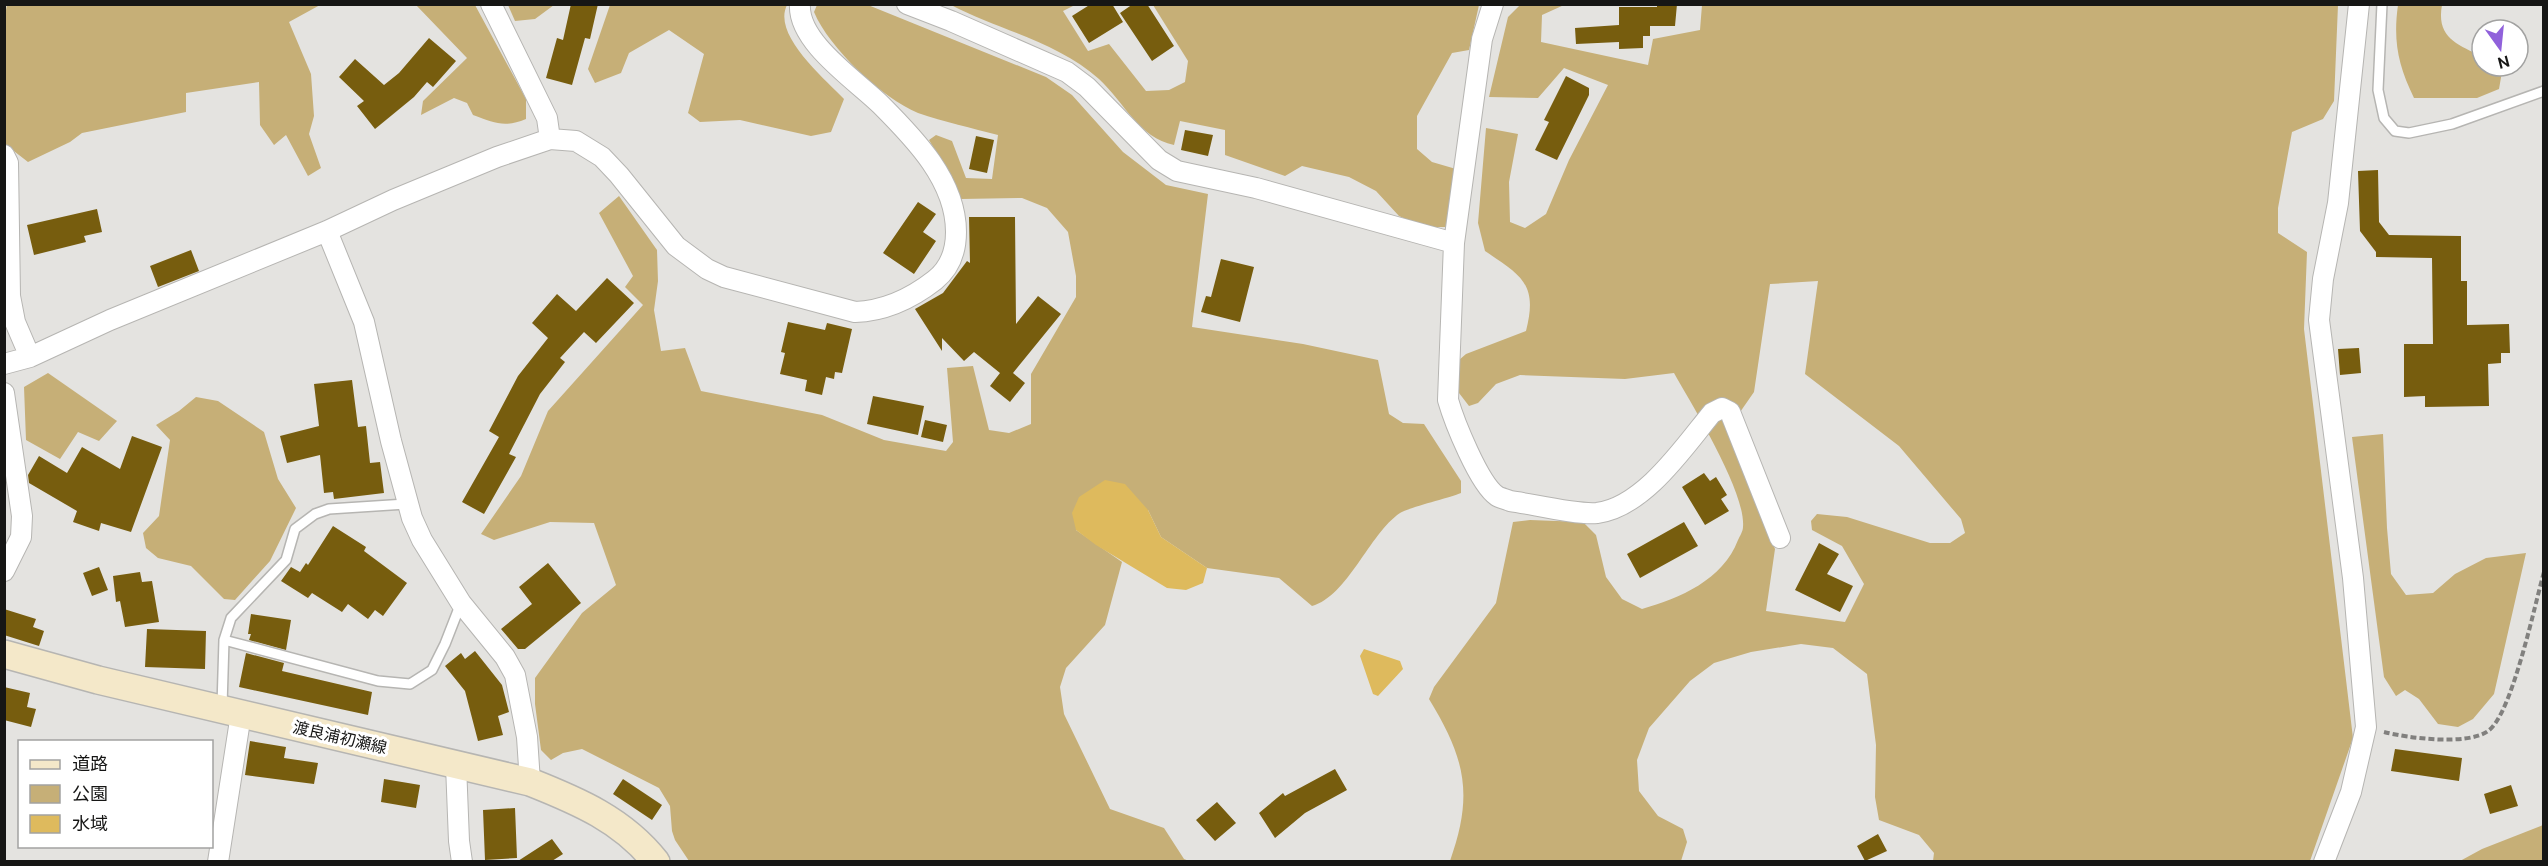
<svg xmlns="http://www.w3.org/2000/svg" width="2548" height="866" font-family="Ubuntu,'Noto Sans JP',sans-serif">
  <style>
    .green { fill: #c6af77; fill-rule: evenodd }
    .water { fill: #deba5d }
    .building { fill: #775d0e }
    .lines { fill: none; stroke-linecap: round; stroke-linejoin: round }
    .lane-casing { stroke: #b6b5b2; stroke-width: 12 }
    .street-casing { stroke: #b6b5b2; stroke-width: 22 }
    .secondary-casing { stroke: #b6b5b2; stroke-width: 30 }
    .path { stroke: #81807e; stroke-width: 4; stroke-dasharray: 6 3; stroke-linecap: butt }
    .lane { stroke: #fff; stroke-width: 9 }
    .street { stroke: #fff; stroke-width: 20 }
    .secondary { stroke: #f4e8c9; stroke-width: 27 }
    .labels { text-anchor: middle; dominant-baseline: central; stroke-width: 6; stroke-linejoin: round; paint-order: stroke }
    .street-label { font-size: 16px; fill: #161615; stroke: #fff }
  </style>
  <rect width="100%" height="100%" fill="#e4e3e0"/>
  <!-- green -->
  <path class="green" d="M7 5H320L289 22 311 74 314 116 309 134 321 168 308 176 286 135 274 145 260 125 259 82 186 93V112L82 133 70 142 28 162 10 148 5 149 4 20Z
    M416 5H475L526 99V119C504 128 495 123 473 115L467 103 454 98 421 115 423 101 467 58Z
    M508 5H554L535 19 515 21Z
    M610 5H787C772 35 824 78 844 99L831 132 811 136 740 120 700 122 688 113 704 54 669 30 629 53 621 73 595 83 588 69Z
    M817 5H868L1046 77 1072 95 1123 152 1166 185 1208 194 1192 327 1303 344 1378 360 1389 414 1403 423 1424 424 1461 481V493C1449 498 1407 508 1400 513 1369 534 1348 596 1312 606L1279 578 1207 568 1161 537 1148 510 1076 530 1122 562 1105 625 1066 668 1060 687 1064 714 1110 809 1164 828 1184 859 1189 861H689L675 840 672 831 670 806 659 788 582 749 563 753 551 760 541 750 535 704V678L582 613 616 585 594 523 550 522 494 540 481 534 521 476 548 411 643 305 625 287 633 276 599 213 619 196 657 250 658 281 654 310 661 351 685 348 701 391 822 415 884 440 946 451 953 442 947 368 973 366 989 430 1009 433 1031 424V374L1076 297V276L1068 232 1047 208 1022 198 961 199 953 180 929 140 936 135 952 141 966 178 992 179 998 135C972 128 944 122 918 113 882 98 829 48 814 12Z
    M951 5H1075L1063 11 1088 51 1109 44 1146 91 1169 90 1185 82 1188 61 1153 5H1479L1469 50 1452 53 1417 116V149L1432 162 1456 169 1448 227H1423L1399 216 1376 191 1349 177 1302 166 1285 176 1225 155V130L1180 121 1174 145C1139 138 1124 102 1099 79 1058 42 999 30 951 5Z
    M1520 5H1564L1542 15 1541 42 1648 65 1653 39 1700 30 1702 5H2338L2334 101 2323 119 2292 132 2278 208V233L2307 252 2304 329 2353 738 2310 861H1933L1934 853 1919 835 1879 820 1875 797 1876 745 1867 674 1833 648 1801 644 1751 652 1714 663 1690 681 1649 728 1637 760 1639 791 1658 816 1683 829 1687 842 1681 861H1450C1474 794 1465 758 1429 699L1434 687 1496 603 1513 522 1530 520 1583 522 1596 535 1606 577 1622 599 1642 609C1680 598 1723 580 1738 540 1740 536 1743 531 1743 527 1746 492 1692 405 1674 373L1625 379 1520 375 1496 384 1478 403 1469 406 1459 393V360L1466 354 1526 331C1538 284 1522 276 1485 251L1478 223 1486 128 1518 134 1509 182 1510 222 1525 228 1546 214 1569 160 1608 85 1564 68 1538 98 1489 97 1508 17ZM1818 281 1805 374 1899 446 1961 519 1965 533 1950 543H1930L1847 517 1817 514 1811 521 1812 530 1842 546 1864 584 1845 622 1766 611 1775 549 1729 428 1754 392 1770 284Z
    M2398 5H2442C2436 37 2457 45 2482 56V66H2503L2499 89 2477 98H2414C2398 65 2393 41 2398 5Z
    M48 373 117 421 99 441 78 432 60 459 26 440 24 387Z
    M196 397 218 401 264 432 278 479 296 508 270 561 235 600 224 599 191 566 158 558 146 548 143 533 159 516 170 440 156 425 179 411Z
    M2383 434 2387 528 2391 574 2406 595 2433 593 2455 574 2486 558 2526 553 2494 694 2473 719 2458 727 2438 724 2419 699 2405 690 2396 696 2384 677 2352 437Z
    M2543 825V861H2460L2482 849Z"/>
  <!-- water -->
  <path class="water" d="M1105 480 1125 484 1148 510 1161 537 1207 568 1203 583 1186 590 1167 588 1096 545 1076 530 1072 513 1079 497Z
    M1364 649 1400 661 1403 669 1378 696 1373 694 1360 656Z"/>
  <!-- building -->
  <path class="building" d="M571 4H598L590 39 585 38 572 85 546 78 557 38 563 40Z
    M1091 4H1112L1123 22 1089 43 1072 16Z
    M1133 4H1147L1174 46 1152 61 1120 13Z
    M1657 4H1677L1675 26H1650V36H1643V48L1619 49V42L1576 44 1575 28 1619 25V7H1657Z
    M429 38 456 61 433 87 427 82 414 97 375 129 357 106 364 101 339 77 355 59 384 85 399 73Z
    M1566 76 1589 88V95L1557 160 1535 150 1549 122 1544 120Z
    M1185 130 1213 135 1208 156 1181 150Z
    M976 136 994 140 987 173 969 169Z
    M2378 170 2379 222 2389 235 2461 236V281H2467V325L2509 324 2510 353H2501V363L2488 364 2489 406 2425 407V396L2404 397V344H2433L2432 258 2376 257V252L2360 231 2358 171Z
    M918 202 936 214 923 232 936 241 914 274 883 253Z
    M97 209 102 232 84 236 86 242 34 255 27 225Z
    M969 217H1015L1016 324 1038 296 1061 314 1013 373 1025 383 1010 402 990 386 1000 373 974 352 964 361 942 338V351L915 309 943 293 967 261 970 263Z
    M191 250 199 271 158 287 150 266Z
    M1221 259 1254 267 1240 322 1201 312 1206 296 1211 297Z
    M607 278 634 303 596 343 584 332 560 358 565 362 540 394 509 454 516 457 484 514 462 502 499 437 489 431 518 376 548 338 532 323 557 294 576 311Z
    M788 322 825 330 827 323 852 329 842 373 835 372 834 379 826 377 822 395 805 391 807 380 780 374 785 353 781 352Z
    M2359 348 2361 373 2340 375 2338 349Z
    M352 380 358 427 366 426 370 463 380 462 384 493 334 499 333 492 324 493 320 455 287 463 280 436 319 426 314 384Z
    M873 396 924 406 918 435 867 424Z
    M925 420 947 425 943 442 921 437Z
    M132 436 162 447 131 532 101 523 99 531 73 522 77 511 29 483 28 475 39 456 67 473 82 447 120 469Z
    M1704 473 1710 481 1716 477 1727 495 1721 499 1729 511 1705 525 1682 487Z
    M1684 522 1698 546 1640 578 1627 554Z
    M333 526 366 547 364 551 407 583 383 616 375 610 368 619 348 604 342 612 312 593 308 598 281 581 291 567 300 572 306 563 308 565Z
    M1819 543 1839 554 1827 574 1853 586 1840 612 1795 590Z
    M548 563 581 603 525 649H518L501 629 532 604 519 587Z
    M99 567 108 590 92 596 83 573Z
    M140 572 142 582 152 581 159 622 125 627 120 601 116 602 113 576Z
    M4 609 36 619 33 627 44 631 39 646 4 635Z
    M251 614 291 620 286 650 249 640 251 634H248Z
    M147 629 206 631 205 669 145 667Z
    M475 651 502 685 509 712 498 716 503 735 478 741 465 691 445 666 461 653 465 659Z
    M246 653 284 663 282 671 372 692 368 715 239 687Z
    M4 687 30 693 27 707 36 709 31 727 4 720Z
    M250 741 286 747 284 758 318 763 314 784 245 775Z
    M2395 749 2462 758 2459 781 2391 771Z
    M1335 769 1347 790 1305 813 1275 838 1259 813 1283 793 1285 796Z
    M384 779 420 785 416 808 381 802Z
    M623 779 662 805 652 820 613 794Z
    M2511 785 2518 806 2490 814 2484 794Z
    M1217 802 1236 823 1215 841 1196 820Z
    M515 808 517 858 485 860 483 810Z
    M1878 834 1887 851 1865 861 1857 846Z
    M552 839 563 854 552 861H518Z"/>
  <g class="lines">
    <!-- lane casing -->
    <g class="lane-casing">
      <path id="lane" d="M2382 4 2378 90 2384 118 2395 131 2409 133 2452 124 2544 91
        M224 640 378 681 410 684 432 670 445 644 461 603
        M222 706 224 640 231 618 286 560 295 529 315 514 329 509 406 504"/>
    </g>
    <!-- street casing -->
    <g class="street-casing">
      <path id="street" d="M491 4 547 118 550 139
        M907 4 951 21 1067 72 1087 87 1159 160 1177 171 1256 188 1454 243 1482 39 1493 4
        M4 155 8 163 10 296 15 322 30 357
        M327 231 364 322 391 441 412 518 422 540 461 603 505 657 515 675 527 737 530 782
        M1454 243 1448 400C1454 421 1479 484 1497 496 1500 498 1506 499 1510 501 1532 504 1577 515 1597 513 1644 507 1684 447 1712 413L1722 408 1730 412 1780 538
        M4 364 30 357 110 320 327 231 393 200 497 157 550 139 576 141 602 157 619 175 676 246 707 269 724 277 855 312C885 311 912 298 935 280 950 268 956 251 956 232 956 181 915 139 881 105 857 81 797 42 800 4
        M4 393 22 516 21 537 4 571
        M456 765 459 841 462 862
        M218 862 241 714
        M2324 862 2351 792 2366 727 2353 578 2319 320 2323 279 2338 203 2359 4"/>
    </g>
    <!-- secondary casing -->
    <g class="secondary-casing">
      <path id="secondary" d="M4 654 98 680 530 782C578 801 623 820 656 862"/>
    </g>
    <!-- path -->
    <path class="path" d="M2384 732C2408 738 2467 746 2488 731 2512 715 2535 603 2544 572"/>
    <!-- lane -->
    <use href="#lane" class="lane"/>
    <!-- street -->
    <use href="#street" class="street"/>
    <!-- secondary -->
    <use href="#secondary" class="secondary"/>
  </g>
  <g class="labels">
    <!-- street labels -->
    <g class="street-label">
      <text transform="translate(340 737) rotate(13)">渡良浦初瀬線</text>
    </g>
  </g>
  <!-- border -->
  <rect width="2548" height="866" fill="none" stroke="#161615" stroke-width="12"/>
  <!-- legend -->
  <rect x="18" y="740" width="195" height="108" fill="#ffffff" stroke="#a2a2a1" stroke-width="1.5"/>
  <rect x="30" y="760" width="30" height="9" fill="#f4e8c9" stroke="#a2a2a1" stroke-width="1.5"/>
  <text x="72" y="770" font-size="18" fill="#161615">道路</text>
  <rect x="30" y="785" width="30" height="18" fill="#c6af77" stroke="#a2a2a1" stroke-width="1.5"/>
  <text x="72" y="800" font-size="18" fill="#161615">公園</text>
  <rect x="30" y="815" width="30" height="18" fill="#deba5d" stroke="#a2a2a1" stroke-width="1.5"/>
  <text x="72" y="830" font-size="18" fill="#161615">水域</text>
  <!-- north arrow -->
  <g transform="translate(2500 48) rotate(165)"><circle r="28" fill="#ffffff" stroke="#a2a2a1" stroke-width="1.5"/>
  <path d="M0-4.5L10 22L0 15L-10 22Z" fill="#9061db"/>
  <text y="-9" font-size="16" font-weight="bold" text-anchor="middle" fill="#161615">N</text>
  </g>
</svg>
